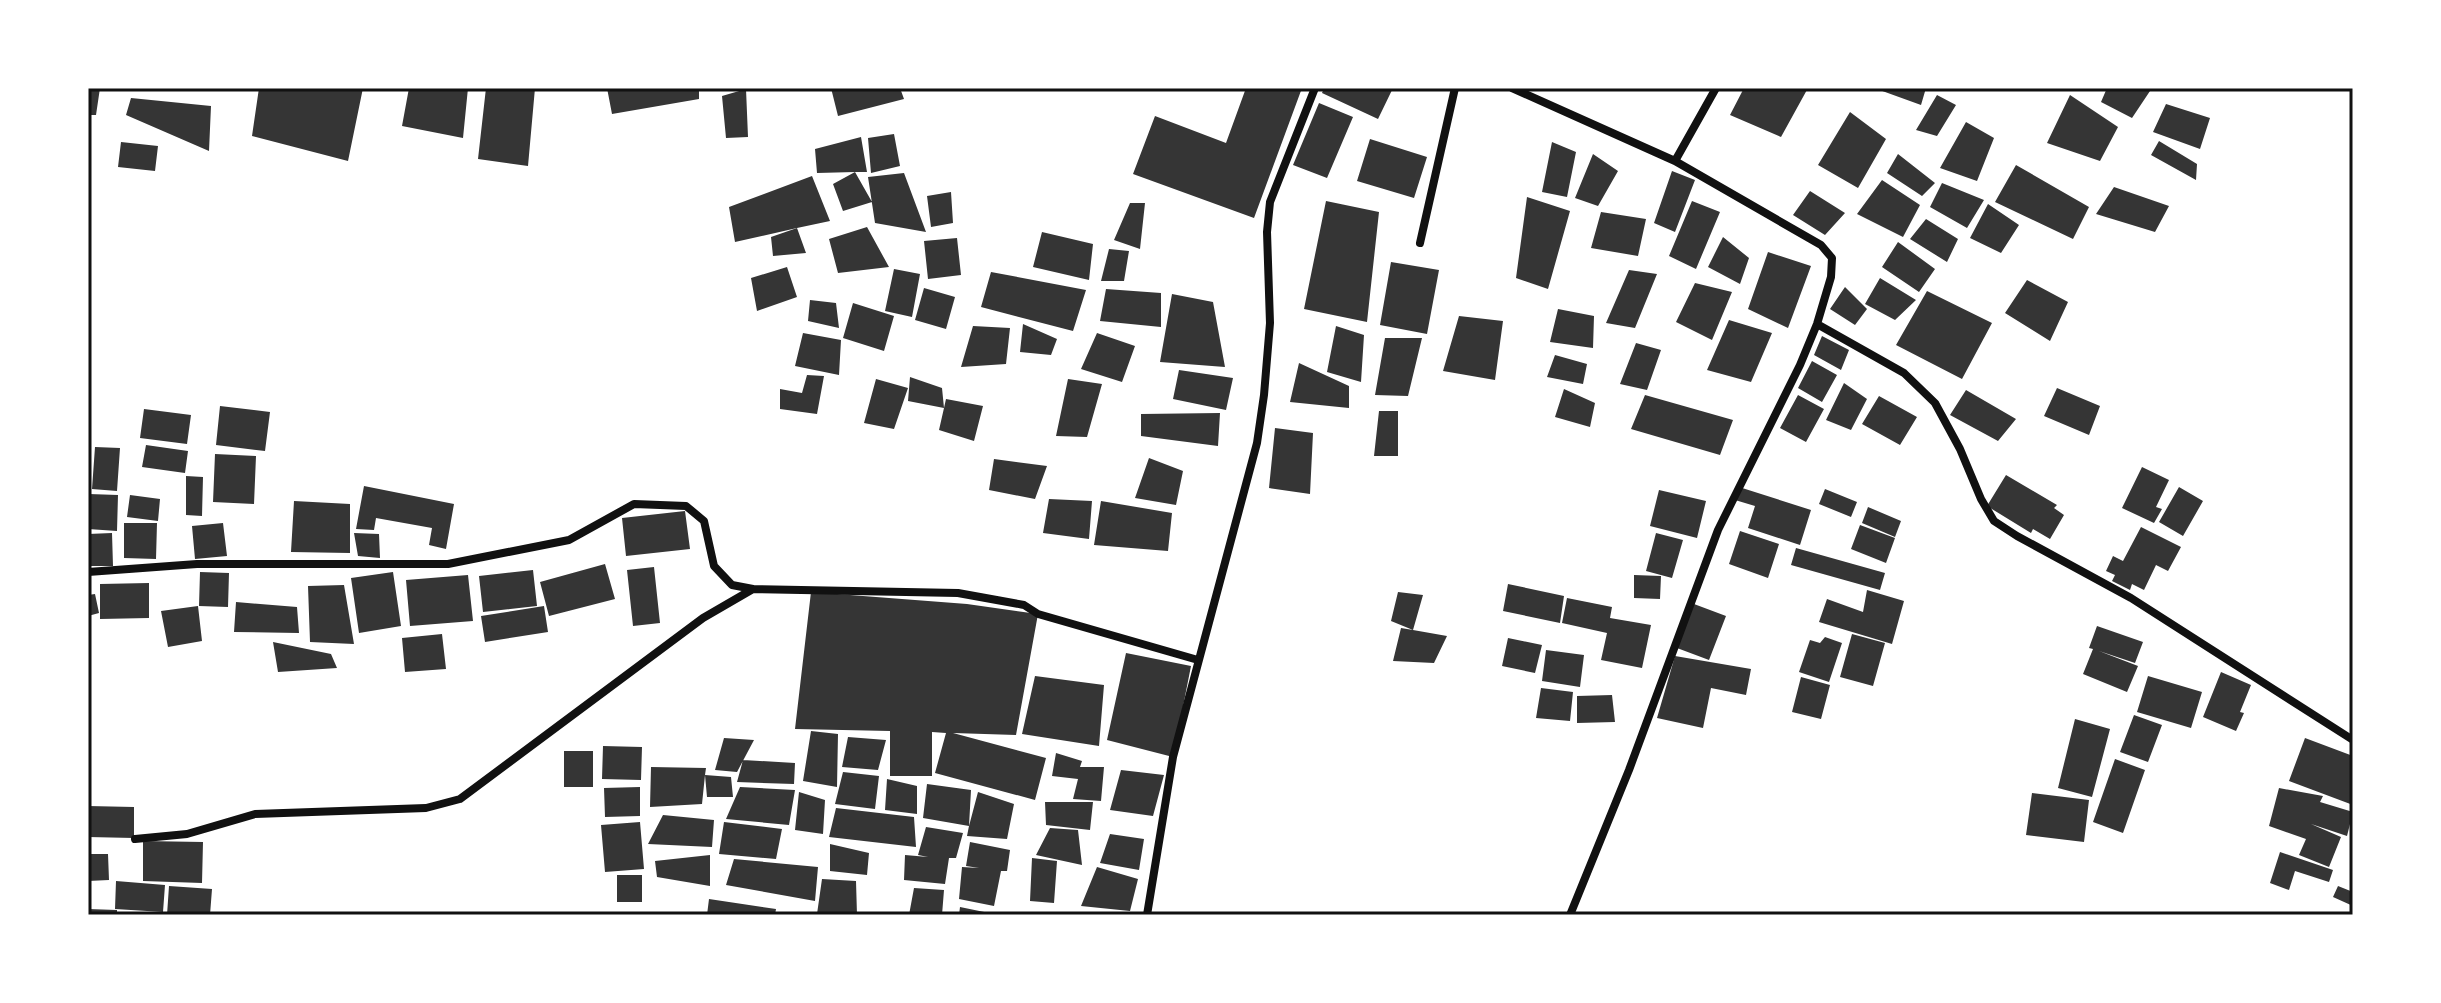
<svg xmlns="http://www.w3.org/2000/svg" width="2441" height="1003" font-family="Ubuntu,sans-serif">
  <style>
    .building { fill: #353535 }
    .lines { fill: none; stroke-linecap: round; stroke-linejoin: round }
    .minor { stroke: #111; stroke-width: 8 }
    .neatline { fill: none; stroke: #111; stroke-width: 3 }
  </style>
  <rect width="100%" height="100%" fill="#fff"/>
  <!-- building -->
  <path class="building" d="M88 88H100L96 115H88Z
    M259 88H363L348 161 252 136Z
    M409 88H468L463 138 402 126Z
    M486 88H535L528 166 478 159Z
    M607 88H699V99L612 114Z
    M831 88H900L904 99 838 116Z
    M1246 88H1302L1254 218 1133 174 1155 116 1226 143Z
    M1324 88H1393L1378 119 1322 93Z
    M1744 88H1808L1781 137 1730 115Z
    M1874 88H1926L1921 105Z
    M2107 88H2152L2132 118 2101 102Z
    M746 89 748 137 726 138 722 96Z
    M1937 95 1956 105 1937 136 1916 130Z
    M2070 95 2118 127 2100 161 2047 143Z
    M131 98 211 106 209 151 126 115Z
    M1319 103 1353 117 1327 178 1293 165Z
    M2166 104 2210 118 2200 149 2153 132Z
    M1850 112 1886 139 1858 188 1818 165Z
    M1966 122 1994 138 1977 181 1940 168Z
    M894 134 900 166 871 173 868 138Z
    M861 137 867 172H855L872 202 843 211 833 184 855 172 817 173 815 149Z
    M1370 139 1427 157 1414 198 1357 181Z
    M2159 141 2197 164 2196 180 2151 155Z
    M121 142 158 146 155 171 118 167Z
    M1552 142 1576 152 1567 197 1542 192Z
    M1593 154 1618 171 1598 206 1575 198Z
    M1898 154 1935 183 1922 196 1887 173Z
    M2016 165 2089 207 2073 239 1995 202Z
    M1672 171 1695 180 1675 232 1654 223Z
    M904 173 926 232 875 223 868 177Z
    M812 176 830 221 797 228 806 253 773 256 771 237 797 228 735 242 729 207Z
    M1882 180 1920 205 1903 237 1857 214Z
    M1942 183 1984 200 1967 228 1930 207Z
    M2114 187 2169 206 2155 232 2096 214Z
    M1810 191 1845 213 1825 235 1793 215Z
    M951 192 953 223 931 227 927 196Z
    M1527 197 1570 211 1548 289 1516 278Z
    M1326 201 1379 212 1367 322 1304 309Z
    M1692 201 1720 212 1696 269 1669 256Z
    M1130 203H1145L1140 249 1114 240Z
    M1988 204 2019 225 2001 253 1970 238Z
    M1601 212 1646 219 1638 256 1591 248Z
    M1926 219 1958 239 1947 262 1910 239Z
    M867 227 889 267 838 273 829 239Z
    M1042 232 1093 244 1089 280 1033 267Z
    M1723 237 1749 258 1740 284 1708 267Z
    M957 238 961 275 928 279 924 241Z
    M1898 242 1935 269 1919 292 1882 267Z
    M1109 249 1129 251 1124 281H1101Z
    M1768 252 1811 266 1788 328 1748 309Z
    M1391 262 1439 270 1427 334 1380 325Z
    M787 267 797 297 757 311 751 278Z
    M894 269 920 274 912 317 885 311Z
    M1629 270 1657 274 1635 328 1606 323Z
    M991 272 1086 290 1073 331 981 307Z
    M1880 278 1916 300 1895 320 1865 304Z
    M2027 280 2068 302 2050 341 2005 313Z
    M1695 283 1732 292 1712 340 1676 322Z
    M1845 287 1867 309 1855 325 1830 309Z
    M924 288 955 297 946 329 915 320Z
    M1106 289 1161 293V327L1100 321Z
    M1927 291 1992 323 1962 379 1896 345Z
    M1172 294 1213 302 1225 367 1160 362Z
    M810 300 836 303 839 328 808 321Z
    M853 303 894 316 884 351 843 338Z
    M1558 309 1594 316 1593 348 1550 342Z
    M1459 316 1503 321 1495 380 1443 371Z
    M1729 320 1772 333 1751 382 1707 370Z
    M1023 324 1057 339 1051 355 1020 352Z
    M973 326 1010 328 1006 364 961 367Z
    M1336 326 1364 335 1361 382 1327 372Z
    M803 333 841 340 839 375 795 366Z
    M1097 333 1135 346 1122 382 1081 369Z
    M1822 336 1849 350 1841 370 1814 355Z
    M1385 338H1422L1408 396 1375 395Z
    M1636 343 1661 350 1647 390 1620 384Z
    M1555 355 1587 364 1583 384 1547 377Z
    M1812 361 1837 375 1822 402 1798 388Z
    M1299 363 1349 386V408L1290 402Z
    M1179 370 1233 378 1226 410 1173 399Z
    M807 375 824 376 817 414 780 409V389L802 393Z
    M910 377 942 388 944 408 946 399 983 406 974 441 939 430 944 408 908 401Z
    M876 379 908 388 894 429 864 423Z
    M1068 379 1102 384 1087 437 1056 436Z
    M1844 383 1867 399 1851 430 1826 420Z
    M2057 388 2100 406 2089 435 2044 416Z
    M1564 389 1595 403 1590 427 1555 417Z
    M1966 390 2016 419 1998 441 1950 415Z
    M1645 395 1733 420 1720 455 1631 429Z
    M1798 395 1824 409 1806 442 1780 428Z
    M1879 396 1917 417 1900 445 1862 424Z
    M220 406 270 412 265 451 216 445Z
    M144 409 191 415 187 444 140 438Z
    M1379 411H1398V456H1374Z
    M1220 413 1218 446 1141 436V414Z
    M1275 428 1313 433 1310 494 1269 488Z
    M146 445 188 451 185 473 142 467Z
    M95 447 120 448 117 491 92 489Z
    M215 454 256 456 254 504 213 502Z
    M1149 458 1183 471 1176 505 1135 498Z
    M994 459 1047 466 1035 499 989 490Z
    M2142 467 2169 480 2156 507 2162 509 2154 523 2122 508Z
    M2006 475 2057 505 2054 508 2064 515 2050 539 2033 529 2031 533 1987 506Z
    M186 476 203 477 202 516 186 515Z
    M364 486 454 504 446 549 429 545 432 528 376 518 374 530 356 529Z
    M1739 487 1811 510 1800 545 1748 528 1755 506 1735 500Z
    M2179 487 2203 501 2183 536 2159 522Z
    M1825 489 1857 502 1851 517 1819 504Z
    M1659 490 1706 501 1697 538 1650 526Z
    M89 494 118 495 117 531 88 529Z
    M130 495 160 499 158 521 127 517Z
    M1049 499 1092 501 1089 539 1043 533Z
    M294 501 350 504V553L291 552Z
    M1101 501 1172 513 1168 551 1094 545Z
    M1868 507 1901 521 1895 537 1862 523Z
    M685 511 690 549 626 556 622 518Z
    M124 523H157L156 559 124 558Z
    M223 523 227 556 195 559 192 526Z
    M1860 525 1895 538 1886 563 1851 549Z
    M2141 527 2181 547 2168 571 2156 565 2144 590 2132 584 2130 590 2112 581 2115 575 2106 571 2113 556 2123 561Z
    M1740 531 1779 544 1768 578 1729 564Z
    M112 533 113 566H88V534Z
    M354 533 379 534 380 558 358 556Z
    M1656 533 1683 540 1672 578 1646 571Z
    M1796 548 1885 573 1880 590 1791 565Z
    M605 564 615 599 549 616 540 582Z
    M654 567 660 623 633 626 627 570Z
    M533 570 537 606 483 612 479 576Z
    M200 572 229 573 228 607 199 606Z
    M393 572 401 626 359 633 351 578Z
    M468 575 473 621 410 626 406 580Z
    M1634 575 1661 576 1660 599 1634 598Z
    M149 583V618L100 619V584Z
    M1508 584 1564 596 1560 623 1503 611Z
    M344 585 354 644 310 642 308 586Z
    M1867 590 1904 601 1892 644 1819 622 1827 599 1863 612Z
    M811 592 967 604 1038 614 1016 735 953 733 1046 758 1035 800 935 773 946 733 932 732V776H890V731L795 729Z
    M1398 592 1423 595 1413 630 1447 636 1434 663 1393 661 1401 628 1413 630 1391 621Z
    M95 594 99 613 88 616V595Z
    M1567 598 1612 607 1610 618 1651 625 1642 668 1601 660 1607 633 1562 623Z
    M236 602 297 607 299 633 234 632Z
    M1694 604 1726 616 1709 660 1677 648Z
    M198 606 202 641 168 647 161 611Z
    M544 606 548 632 485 642 481 616Z
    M2097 626 2143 642 2135 663 2099 651 2138 666 2127 692 2083 674 2093 649 2089 648Z
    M442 634 446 669 405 672 402 638Z
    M1852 634 1885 643 1873 686 1840 677Z
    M1825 637 1842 643 1829 682 1799 672 1810 640 1820 643Z
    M1508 638 1542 645 1535 673 1502 666Z
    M273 642 331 654 337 668 278 672Z
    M1546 650 1584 655 1580 687 1542 681Z
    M1126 653 1191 666 1173 757 1107 740Z
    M1675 656 1751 669 1746 695 1711 688 1703 728 1657 718Z
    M2221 672 2251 685 2240 712 2244 713 2236 731 2203 717Z
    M1035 676 1104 685 1099 746 1022 734Z
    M2148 676 2202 692 2191 728 2137 712Z
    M1801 677 1830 685 1821 719 1792 712Z
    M1541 688 1573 692 1570 721 1536 718Z
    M1612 695 1615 722 1577 723V696Z
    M2134 715 2162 725 2148 762 2120 752Z
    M2075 719 2110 729 2092 797 2058 788Z
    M811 731 838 734 837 787 803 781Z
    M848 737 886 740 878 770 842 767Z
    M724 738 754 740 737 772 715 770Z
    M2305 738 2353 756V805L2289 781Z
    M603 746 642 747 641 780 602 779Z
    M564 751H593V787H564Z
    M1056 753 1082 761 1080 767H1104L1101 801 1073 799 1078 779 1052 776Z
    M2115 759 2145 770 2123 833 2093 822Z
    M743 760 795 763 794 784 737 782Z
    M651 767 706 768 705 775 731 777 733 797H707L705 775 702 804 650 807Z
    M1121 770 1164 775 1153 816 1110 810Z
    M843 772 879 776 875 809 835 804Z
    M887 779 917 786V814L885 810Z
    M927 784 971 790 969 826 978 792 1014 804 1007 839 967 836 969 826 923 818Z
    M640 787V816L605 817 604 788Z
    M740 787 795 790 789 825 726 819Z
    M2279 788 2323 796 2320 802 2353 812 2347 836 2311 824 2341 837 2329 867 2299 855 2306 839 2269 826Z
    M799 792 825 800 823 834 795 830Z
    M2032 793 2089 800 2084 842 2026 835Z
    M1045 802H1093L1090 830 1046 825Z
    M88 806 134 807V838L88 837Z
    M836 808 914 817 916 847 829 837Z
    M663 815 714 820 712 847 648 844Z
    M640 822 644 869 605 872 601 825Z
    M724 822 782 829 776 859 719 854Z
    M926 827 963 833 956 858H949L945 884 904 880 905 855 928 857 918 855Z
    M1050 828 1078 830 1082 865 1036 855Z
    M1110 834 1144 839 1139 870 1100 863Z
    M143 841 203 842 202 883 143 881Z
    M970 842 1010 850 1007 871H1001L994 906 959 899 962 867 979 868 966 866Z
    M830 844 869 853 867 875 830 871Z
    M2280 852 2333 870 2329 882 2295 871 2289 890 2270 883Z
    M88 854H108L109 880 88 881Z
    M710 855V886L657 877 655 861Z
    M1032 858 1057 861 1054 903 1030 901Z
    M734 859 818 867 815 901 726 885Z
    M1097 867 1138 879 1130 911 1081 906Z
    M617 875H642V902H617Z
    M822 879 856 881 857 915 817 914Z
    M116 881 165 885 163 912 115 909Z
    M169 886 212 889 210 915H167Z
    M2338 886 2353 892V906L2333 897Z
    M914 888 944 890 942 915H909Z
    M709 899 776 909 775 915H707Z
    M960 907 994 914V915H959Z
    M88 909 117 910V915H88Z"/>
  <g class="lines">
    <!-- minor -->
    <path class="minor" d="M1512 88 1675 161 1821 245 1832 258 1831 277 1817 324 1800 365 1718 530 1629 770 1570 915
      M1675 161 1716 88
      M1420 243 1455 88
      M1817 324 1904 373 1935 403 1960 449 1981 499 1994 521 2017 536 2131 598 2353 740
      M88 572 197 564H448L569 540 634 504 686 506 704 521 714 566 732 585 753 589
      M135 839 187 834 255 814 426 808 460 799 703 618 753 589 958 593 1024 605 1038 614 1198 660
      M1147 915 1173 757 1257 443 1264 395 1270 323 1267 232 1270 202 1315 88"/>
  </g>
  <!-- border -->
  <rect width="2441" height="1003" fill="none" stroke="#ffffff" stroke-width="180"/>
  <rect x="90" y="90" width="2261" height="823" class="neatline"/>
</svg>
